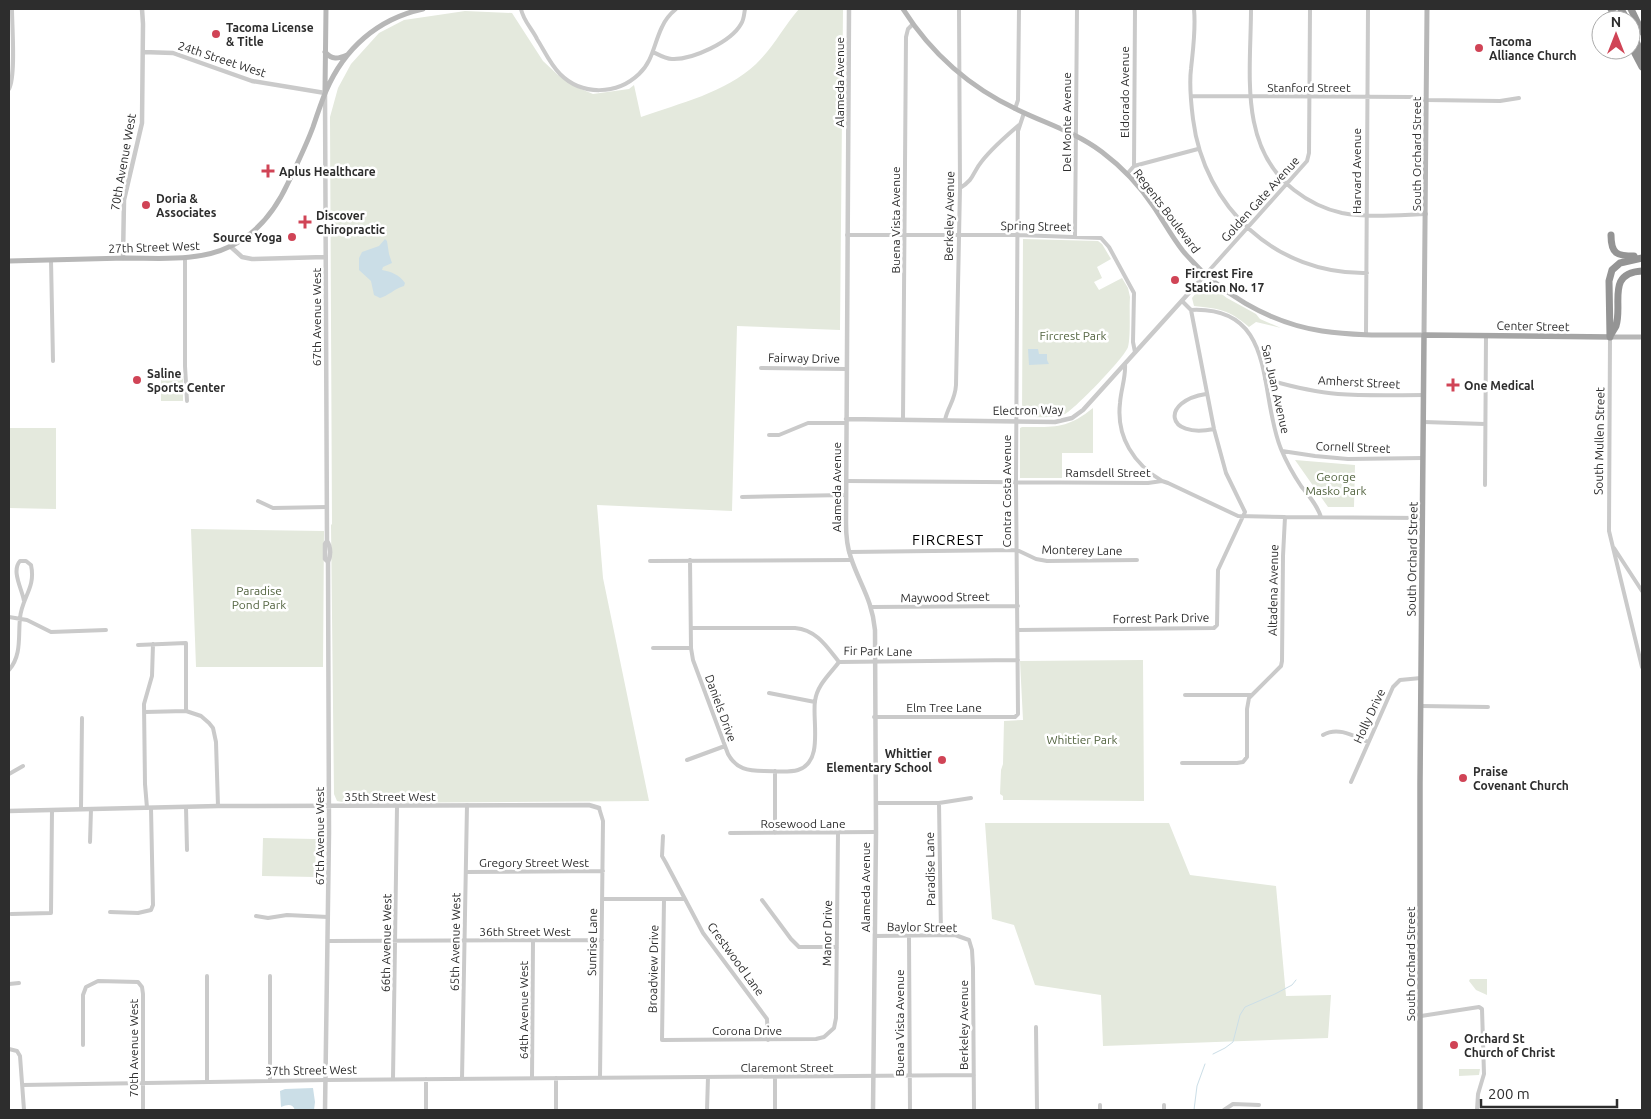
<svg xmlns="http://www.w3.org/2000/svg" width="1651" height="1119" font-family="Ubuntu,sans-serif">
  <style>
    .green { fill: #e4e9dd }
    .water { fill: #cbdee7 }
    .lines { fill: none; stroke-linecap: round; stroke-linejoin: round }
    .stream { stroke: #cbdee7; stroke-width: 1 }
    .minor { stroke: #cacaca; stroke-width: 4 }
    .tertiary { stroke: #cacaca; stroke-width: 4.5 }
    .secondary { stroke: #b7b7b7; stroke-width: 5 }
    .primary { stroke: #a5a5a5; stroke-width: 5.5 }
    .motorway { stroke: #949494; stroke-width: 7 }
    .poi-dot { fill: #d04456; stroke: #fff; stroke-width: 2 }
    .labels { text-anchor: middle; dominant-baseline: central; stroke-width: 5; stroke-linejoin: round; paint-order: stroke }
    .poi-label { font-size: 12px; font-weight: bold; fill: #2d2d2d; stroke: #fff; text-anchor: start }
    .street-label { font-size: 12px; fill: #2d2d2d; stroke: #fff }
    .park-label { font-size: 12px; fill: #536440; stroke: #fff }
    .quarter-label { font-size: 15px; letter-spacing: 1px; fill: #000; stroke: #fff }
  </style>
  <rect width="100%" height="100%" fill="#fff"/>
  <!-- green -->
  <path class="green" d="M799 9H843L840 330 737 326 732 511 597 505 603 578 649 801 348 803 337 801 334 794 331 525 332 524 330 117 338 88 351 64 379 33 404 20 438 15 465 11 512 13 543 61 558 75 576 87 593 94 629 89 634 85 641 117C680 103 725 93 756 64 773 48 784 26 799 9Z
    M1023 239 1098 241 1102 244 1111 259 1097 267 1102 278 1094 282 1099 290 1122 278 1128 288 1130 297C1129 310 1131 335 1128 347 1125 357 1075 409 1065 414 1052 419 1035 417 1022 416Z
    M1204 283 1208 284 1227 298 1256 314 1260 319 1281 328 1256 322 1249 327C1228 309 1220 309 1194 306L1192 298Z
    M161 377H183V401H161Z
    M1093 408V453H1062V478H1020V428L1022 427C1055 427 1067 429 1093 408Z
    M9 428H56V509L9 508Z
    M1295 460 1355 465 1354 507H1328Z
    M191 529 324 531 323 667H196Z
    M1143 660 1144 801 1003 800V796L1000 794 1001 770 1003 764 1004 721 1023 720 1020 661Z
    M985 823H1169L1190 875 1276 886 1286 996 1331 995 1328 1038 1103 1046 1101 995 1035 985 1014 925 992 919Z
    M263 838 316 839 315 877 262 876Z
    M1470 979H1487V995L1476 990 1469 981Z
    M1459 1069H1480L1479 1075 1459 1076Z"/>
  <!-- water -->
  <path class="water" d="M385 239 387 241 389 254 392 263 383 267 382 270C391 272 399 274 405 283L404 286C394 289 388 296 380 298L374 295 371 281 359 270V258L362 252 379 246Z
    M1028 349H1038L1039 354H1047V360L1049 364 1029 365Z
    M313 1088 315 1102 314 1110H295C292 1103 287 1105 281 1107L280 1091 285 1089Z"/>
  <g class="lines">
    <!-- stream -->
    <path class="stream" d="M1213 1054 1225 1048 1233 1042 1240 1015 1245 1007 1275 994 1292 985 1296 980
      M1194 1110 1197 1086 1205 1064"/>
    <!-- minor -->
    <path class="minor" d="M521 9C523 20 532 29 537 39 544 50 550 64 560 74 582 96 617 95 639 74 653 61 654 43 662 27 665 20 670 14 676 9
      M1194 9C1196 30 1193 49 1191 69 1189 85 1191 103 1193 119 1204 207 1276 275 1367 273
      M1251 9C1251 71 1238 147 1294 190 1308 201 1324 209 1342 213 1368 218 1399 215 1426 214
      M653 52C659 55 666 59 672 59 692 60 731 42 741 24 744 20 744 14 745 9
      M9 89C16 76 12 26 12 9
      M1192 96 1412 97 1426 100 1500 101 1519 98
      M1015 109 1018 100 1019 9
      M1134 166 1198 149
      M1127 174 1134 166 1135 9
      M960 188C975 179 972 173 982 161 993 147 1006 136 1019 125
      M847 235H1017L1101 238 1109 247 1134 293 1133 342 1135 352
      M1075 236 1077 9
      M185 258V366L187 401
      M51 260 53 361
      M1206 274 1307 161 1309 153 1310 9
      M1182 301 1191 310C1278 306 1258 393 1281 449 1286 461 1293 474 1301 486 1309 496 1317 505 1321 517
      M1366 334 1368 9
      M1610 337 1609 531 1642 667
      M1125 364C1126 377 1121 389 1120 403 1116 437 1134 464 1162 481
      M761 368 847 369
      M1265 379C1289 386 1313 392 1338 394 1366 396 1395 395 1424 395
      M1206 394C1161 401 1165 439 1214 429
      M903 419 906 37 908 29 913 24
      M945 420C948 406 955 401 956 385L960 188 959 9
      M1424 422 1485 424
      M769 435H779L808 423H846
      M1282 451 1315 456 1348 459 1423 458
      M846 481 1148 483 1162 481 1168 483 1238 516 1285 517 1422 518
      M1485 485 1486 335
      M742 497 846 495
      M258 501 273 508 327 507
      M1614 548 1642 591
      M849 552 1017 550 1036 559 1047 561 1137 560
      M690 560 691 648 693 660 728 754C736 769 748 771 764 771 774 771 788 773 798 770 824 762 812 721 815 701 817 685 830 674 839 662
      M650 561 851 560
      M872 607 1018 606
      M9 617 27 620 51 632 106 630
      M691 628H795C817 630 827 647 839 662L1018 660
      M1018 630 1214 628 1217 625 1218 570 1245 512 1226 473 1214 429 1191 310
      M138 645 186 643V711
      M653 648H691
      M9 670C22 655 18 636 20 618 22 597 36 588 31 565L26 561H20C11 571 22 589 24 601
      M769 693 815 702
      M1185 695H1251
      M1421 706 1488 707
      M145 712 186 711 201 716 209 723 213 728 216 742 218 806
      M874 717H1015L1018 714 1016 481 1018 131 1024 113
      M1323 735C1338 726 1354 736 1368 742
      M687 760 725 746
      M1182 763H1237L1243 762 1247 757V709L1249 698 1281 666 1282 661 1283 556 1285 517
      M775 771V833
      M9 774 23 766
      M1351 782 1393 687 1400 680 1421 678
      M876 803H939L971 798
      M939 803 941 935
      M186 807 187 850
      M147 808 145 784 144 704 152 676 153 644
      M599 808 603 821 600 1078
      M81 809 82 718
      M730 833 876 832
      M663 836 662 856 666 863 703 933 767 1019 768 1040
      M90 842 91 809
      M466 872 603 871
      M602 899H685
      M664 899 662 1040 816 1039 824 1037 834 1028 836 1018 838 833
      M762 900 791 939 799 947H837
      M110 912 138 913 151 910 153 905 151 808
      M11 914 51 913 52 810
      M256 916 268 918 287 915 328 917
      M875 936 955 935 969 940 972 950 973 968 974 1110
      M909 936 910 1110
      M328 941 602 940
      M207 976V1082
      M9 984 19 983
      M1421 1016 1479 1007 1482 1009 1484 1074 1478 1094 1477 1110
      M1036 1027 1037 1110
      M83 1045V995L86 987 98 981 138 982 142 987 143 994V1110
      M9 1049 17 1051 20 1056 24 1110
      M775 1077V1110
      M532 1078 533 941
      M393 1079 397 807
      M462 1079 467 805
      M270 1081V976
      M22 1085 326 1080 974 1075
      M1100 1105V1110
      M1164 1105V1110
      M426 1110V1079
      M556 1110V1078
      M707 1110 708 1077
      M1224 1110 1233 1104 1259 1105"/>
    <!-- tertiary -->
    <path class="tertiary" d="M849 9 846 523C846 535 847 547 851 558 860 585 872 599 875 630L876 832 873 1110
      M143 52 173 53 252 81 325 93 327 541C331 547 331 556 328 562L329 833 325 1110
      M231 247 242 257 252 259 325 257
      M123 258 124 200 142 123 143 24 142 9
      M846 419 1055 422 1072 418 1083 410 1206 274
      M327 541 325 544V559L328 562
      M9 811 218 806 589 805 599 808"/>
    <!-- secondary -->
    <path class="secondary" d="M903 9C931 53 971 88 1018 110 1047 124 1075 132 1102 152 1122 167 1140 186 1154 207 1164 222 1172 237 1183 251 1217 292 1269 323 1322 331 1355 336 1390 335 1424 335L1427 9
      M325 52C332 60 338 59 347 55
      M325 90 326 9
      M9 261C48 260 87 259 126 258 161 258 199 262 231 246 258 233 276 209 288 183 297 164 306 146 313 127 317 115 321 103 326 91 344 49 377 19 423 9
      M1610 337H1642"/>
    <!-- primary -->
    <path class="primary" d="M1420 1110V783L1424 335 1610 337"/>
    <!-- motorway -->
    <path class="motorway" d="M1611 9 1617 20
      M1621 9 1627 20
      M1631 9 1642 32
      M1631 29 1642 55
      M1631 46 1642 67
      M1611 235C1611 254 1617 256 1634 256
      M1610 336C1612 333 1614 329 1616 326 1623 304 1606 273 1642 271
      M1610 337 1609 281 1612 270 1620 263 1642 258"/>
  </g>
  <!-- markers -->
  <g class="poi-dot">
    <circle cx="216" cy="34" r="5"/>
    <circle cx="1479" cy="48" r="5"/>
    <path d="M265.5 163.5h5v5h5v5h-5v5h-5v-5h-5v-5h5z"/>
    <circle cx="146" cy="205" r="5"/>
    <path d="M302.5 214.5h5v5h5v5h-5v5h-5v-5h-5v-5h5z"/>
    <circle cx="292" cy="237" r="5"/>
    <circle cx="1175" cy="280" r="5"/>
    <circle cx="137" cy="380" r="5"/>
    <path d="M1450.5 377.5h5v5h5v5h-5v5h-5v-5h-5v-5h5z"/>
    <circle cx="942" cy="760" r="5"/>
    <circle cx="1463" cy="778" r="5"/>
    <circle cx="1454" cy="1045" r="5"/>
  </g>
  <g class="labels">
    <!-- poi labels -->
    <g class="poi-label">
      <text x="226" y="27">Tacoma License<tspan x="226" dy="14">&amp; Title</tspan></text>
      <text x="1489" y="41">Tacoma<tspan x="1489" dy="14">Alliance Church</tspan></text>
      <text x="279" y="171">Aplus Healthcare</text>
      <text x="156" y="198">Doria &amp;<tspan x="156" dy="14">Associates</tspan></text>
      <text x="316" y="215">Discover<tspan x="316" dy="14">Chiropractic</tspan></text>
      <text x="282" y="237" text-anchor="end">Source Yoga</text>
      <text x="1185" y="273">Fircrest Fire<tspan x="1185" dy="14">Station No. 17</tspan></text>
      <text x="147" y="373">Saline<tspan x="147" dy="14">Sports Center</tspan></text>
      <text x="1464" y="385">One Medical</text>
      <text x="932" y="753" text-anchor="end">Whittier<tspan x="932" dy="14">Elementary School</tspan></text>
      <text x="1473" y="771">Praise<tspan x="1473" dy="14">Covenant Church</tspan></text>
      <text x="1464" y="1038">Orchard St<tspan x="1464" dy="14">Church of Christ</tspan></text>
    </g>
    <!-- street labels -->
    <g class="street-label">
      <text transform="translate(222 59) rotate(18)">24th Street West</text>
      <text transform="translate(839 82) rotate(-90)">Alameda Avenue</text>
      <text x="1309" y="87">Stanford Street</text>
      <text transform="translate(1124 92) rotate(-90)">Eldorado Avenue</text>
      <text transform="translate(1066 122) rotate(-90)">Del Monte Avenue</text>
      <text transform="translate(1416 154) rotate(-90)">South Orchard Street</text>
      <text transform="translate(123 162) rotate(-80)">70th Avenue West</text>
      <text transform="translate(1356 171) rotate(-90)">Harvard Avenue</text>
      <text transform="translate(1260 199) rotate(-48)">Golden Gate Avenue</text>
      <text transform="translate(1167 211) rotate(53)">Regents Boulevard</text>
      <text transform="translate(949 216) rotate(-89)">Berkeley Avenue</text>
      <text transform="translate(895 220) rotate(-90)">Buena Vista Avenue</text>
      <text transform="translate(1036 226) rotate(1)">Spring Street</text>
      <text transform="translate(154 247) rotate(-2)">27th Street West</text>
      <text transform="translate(316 317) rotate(-90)">67th Avenue West</text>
      <text transform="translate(1533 326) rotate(1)">Center Street</text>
      <text transform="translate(804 358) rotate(1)">Fairway Drive</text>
      <text transform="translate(1359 382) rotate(3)">Amherst Street</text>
      <text transform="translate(1276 389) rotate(77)">San Juan Avenue</text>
      <text transform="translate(1028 410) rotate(-1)">Electron Way</text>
      <text transform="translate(1599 441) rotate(-89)">South Mullen Street</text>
      <text transform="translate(1353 447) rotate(2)">Cornell Street</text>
      <text x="1108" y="472">Ramsdell Street</text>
      <text transform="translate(836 487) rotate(-90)">Alameda Avenue</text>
      <text transform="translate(1006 491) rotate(-90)">Contra Costa Avenue</text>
      <text transform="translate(1082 550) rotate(1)">Monterey Lane</text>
      <text transform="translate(1412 559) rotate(-89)">South Orchard Street</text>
      <text transform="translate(1273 590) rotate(-89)">Altadena Avenue</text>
      <text transform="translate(945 597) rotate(-1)">Maywood Street</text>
      <text transform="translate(1161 618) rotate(-1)">Forrest Park Drive</text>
      <text transform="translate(878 651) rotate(1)">Fir Park Lane</text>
      <text x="944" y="707">Elm Tree Lane</text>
      <text transform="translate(721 708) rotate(70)">Daniels Drive</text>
      <text transform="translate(1369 716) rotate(-65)">Holly Drive</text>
      <text x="390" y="796">35th Street West</text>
      <text x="803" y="823">Rosewood Lane</text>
      <text transform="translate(319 836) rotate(-90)">67th Avenue West</text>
      <text x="534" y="862">Gregory Street West</text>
      <text transform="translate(930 869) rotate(-91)">Paradise Lane</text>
      <text transform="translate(865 887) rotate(-90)">Alameda Avenue</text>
      <text transform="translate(922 927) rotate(1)">Baylor Street</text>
      <text x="525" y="931">36th Street West</text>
      <text transform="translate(827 933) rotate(-89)">Manor Drive</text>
      <text transform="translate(455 942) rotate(-89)">65th Avenue West</text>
      <text transform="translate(592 942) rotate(-89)">Sunrise Lane</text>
      <text transform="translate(386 943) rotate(-89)">66th Avenue West</text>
      <text transform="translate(736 959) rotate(54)">Crestwood Lane</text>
      <text transform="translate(1410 964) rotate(-90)">South Orchard Street</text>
      <text transform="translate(653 969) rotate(-89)">Broadview Drive</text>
      <text transform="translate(523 1010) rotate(-90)">64th Avenue West</text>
      <text transform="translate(899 1023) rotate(-90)">Buena Vista Avenue</text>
      <text transform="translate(963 1025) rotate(-90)">Berkeley Avenue</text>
      <text x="747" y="1030">Corona Drive</text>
      <text transform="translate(133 1048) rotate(-90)">70th Avenue West</text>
      <text x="787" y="1067">Claremont Street</text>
      <text transform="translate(311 1070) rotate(-1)">37th Street West</text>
    </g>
    <!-- park labels -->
    <g class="park-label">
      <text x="1073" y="335">Fircrest Park</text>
      <text x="1336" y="476">George<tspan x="1336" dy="14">Masko Park</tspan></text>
      <text x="259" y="590">Paradise<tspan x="259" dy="14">Pond Park</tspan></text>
      <text x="1082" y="739">Whittier Park</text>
    </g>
    <!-- quarter labels -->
    <g class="quarter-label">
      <text x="948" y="539">FIRCREST</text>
    </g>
  </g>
  <!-- border -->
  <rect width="1651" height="1119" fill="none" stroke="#2d2d2d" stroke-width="20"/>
  <!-- north arrow -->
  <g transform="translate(1616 35)"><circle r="24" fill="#ffffff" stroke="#ababab"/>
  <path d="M0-4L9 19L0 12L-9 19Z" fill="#d04456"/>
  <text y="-8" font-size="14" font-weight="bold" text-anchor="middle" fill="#2d2d2d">N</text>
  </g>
  <!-- scale -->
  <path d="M1481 1099v8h136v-8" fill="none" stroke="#2d2d2d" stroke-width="2.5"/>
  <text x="1488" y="1099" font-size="15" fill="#2d2d2d" stroke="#ffffff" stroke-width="4" paint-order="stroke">200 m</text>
</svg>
